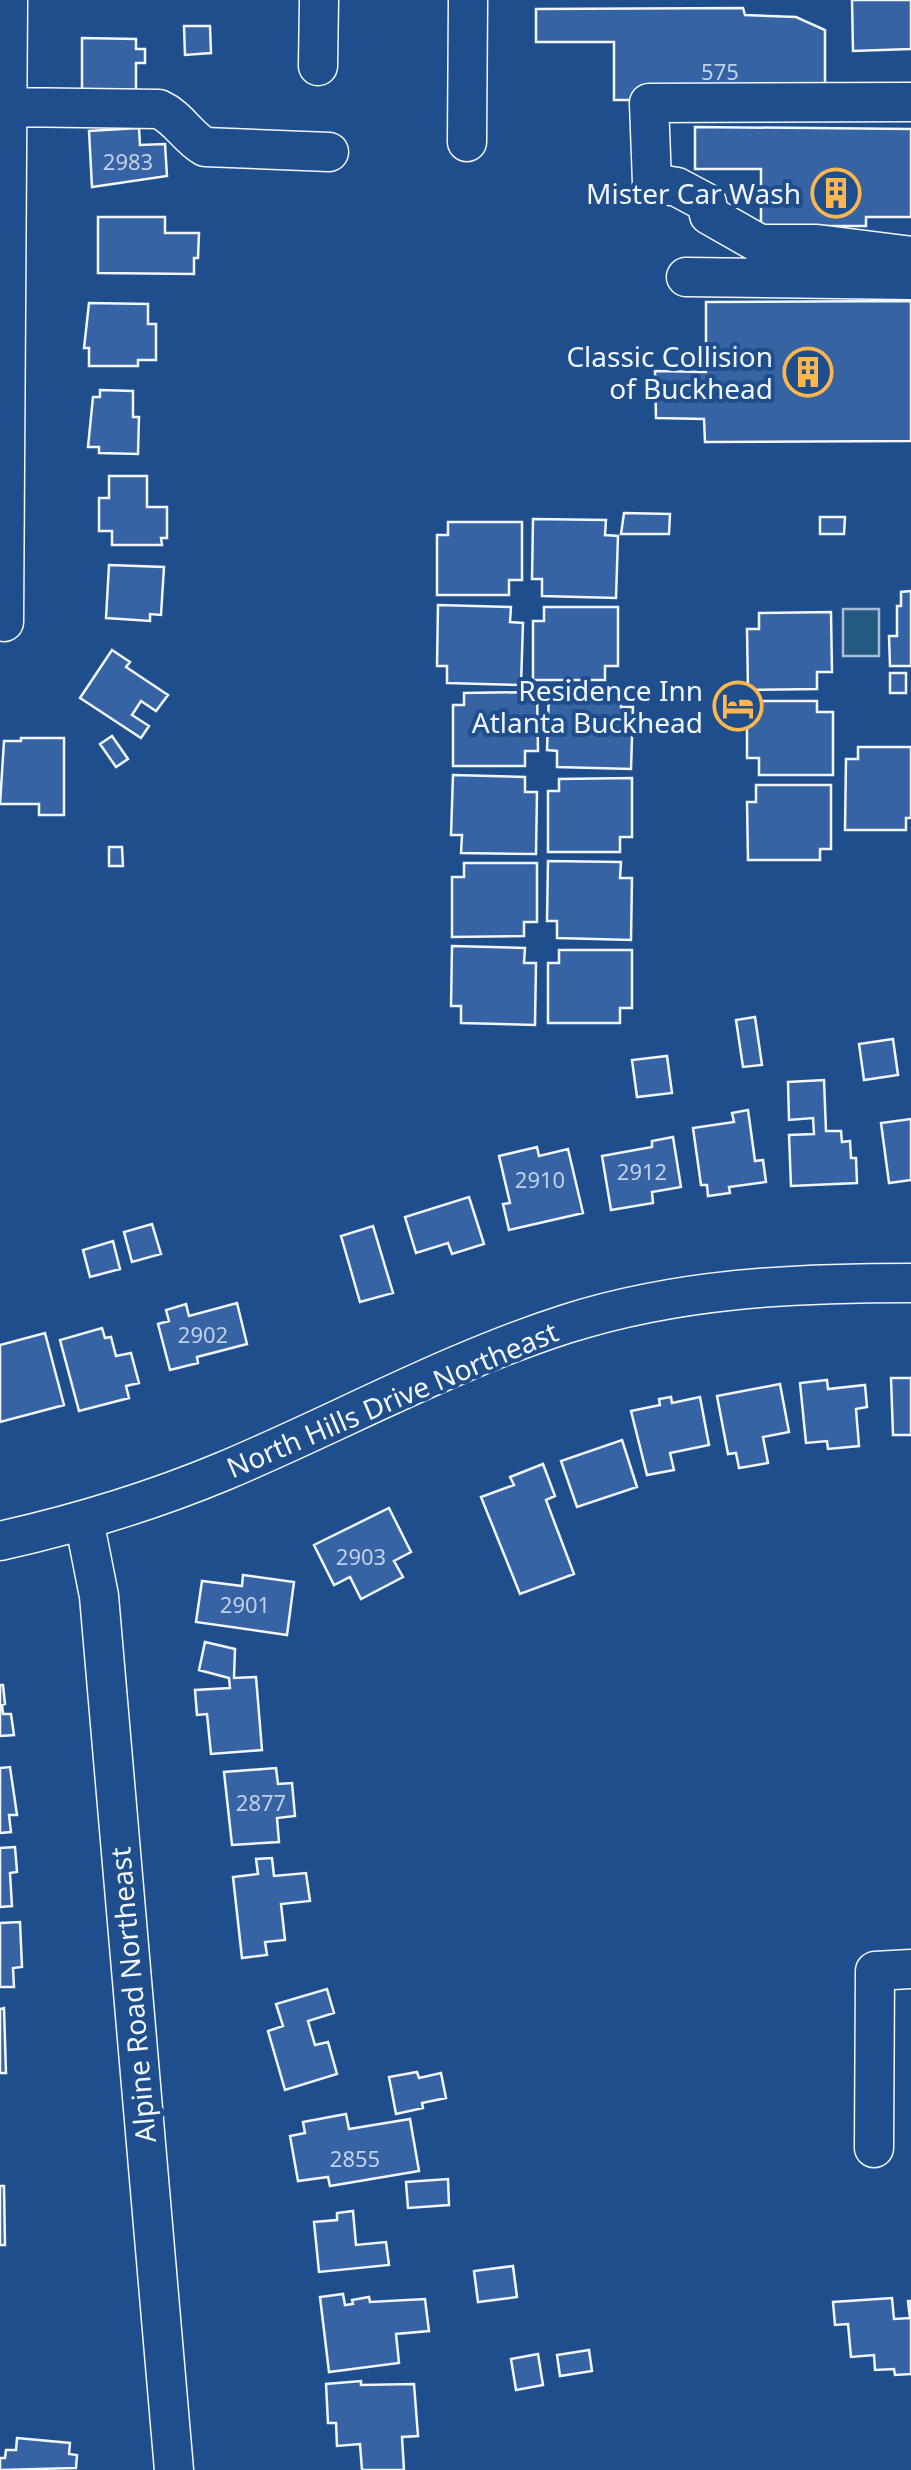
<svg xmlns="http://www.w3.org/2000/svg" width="911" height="2470" font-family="'Noto Sans',sans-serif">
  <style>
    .green { fill: #245a82; stroke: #a8bbd7; stroke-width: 2.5 }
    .building { fill: #3563a3; stroke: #f2f6ff; stroke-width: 2.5 }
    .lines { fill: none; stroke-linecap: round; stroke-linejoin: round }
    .minor-casing { stroke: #f2f6ff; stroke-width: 41 }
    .minor { stroke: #1f4e8c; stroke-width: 38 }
    .labels { text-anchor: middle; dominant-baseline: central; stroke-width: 8; stroke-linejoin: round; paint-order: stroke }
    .number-label { font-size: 22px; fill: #c3d1e8 }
    .poi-label { font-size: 28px; fill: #f2f6ff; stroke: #1f4e8c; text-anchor: end }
    .street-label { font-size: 28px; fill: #f2f6ff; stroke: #1f4e8c }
  </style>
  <rect width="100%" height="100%" fill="#1f4e8c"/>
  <!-- green -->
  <path class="green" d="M843 609H879V656H843Z"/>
  <!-- building -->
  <path class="building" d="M852 0H911V49L853 51Z
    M743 8 745 15 796 17 825 30V100H614V42H536V9Z
    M184 26H210L211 53 185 55Z
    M82 38 136 39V49H145V63H136V93L82 92Z
    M695 127 911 129V217H866V226H761V169H695Z
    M139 128 140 145 165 144 167 176 92 187 89 131Z
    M98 217H165V233H199L198 258H194V274L98 273Z
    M911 301V441L705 442 704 419 656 418 655 371 706 372V302Z
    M89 303 148 304V324H156V360H138V366H89V348H84Z
    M100 390 133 391V417H139L138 454 99 453V447H88L93 397H100Z
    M109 476H147V507H167V538H161L162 545H112V531H99V498H109Z
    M624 513 670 514 669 534H621Z
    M820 517H845L844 534H820Z
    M533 519 606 520 605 535 618 536 616 598 542 596V579H532Z
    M448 522H522V580H509V595H437V535H448Z
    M109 565 164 567 161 615 150 614V621L106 618Z
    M911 591V666H890L889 636H897V606H901V592Z
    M438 605 511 607 510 622 523 623 521 685 447 683V666H437Z
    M544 607H618V666H605V680H533V621H544Z
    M831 612 832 672H817V689L748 690 747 629H759V613Z
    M112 650 130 662 126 667 168 695 156 711 141 701 132 715 149 726 141 738 80 698Z
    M890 673H906V693H890Z
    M549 690 621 692V707H633L631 769 557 767V751L547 750Z
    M537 692 538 751H525V766H453V705H464V693Z
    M747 701H817V712H833V775H759V758H747Z
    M112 736 128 759 116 767 100 744Z
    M21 738H64V815H39V804H0L4 741H21Z
    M858 747H911V818H906V830H845L846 759H858Z
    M453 775 525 777V792H537L536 854 461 853 462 835H451Z
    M632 778V837H620V852H548V791H559V779Z
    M756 785H831V849H820V860H748L747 802H756Z
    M109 847H122L123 866H109Z
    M548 861 621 862 620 878H632L631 940 557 938V921H547Z
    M464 863H537V922H524V936L452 937V877H464Z
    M452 946 525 948 524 963H536L535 1025 461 1023V1006H451Z
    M559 950H632V1008H620V1023H548V963H559Z
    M755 1017 762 1065 743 1067 736 1020Z
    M893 1039 898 1075 864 1080 859 1044Z
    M667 1056 672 1093 637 1097 632 1060Z
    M824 1080 826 1131H841L842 1142 850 1141 851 1158H856L857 1183 791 1186 789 1135 814 1134 813 1118 789 1120 788 1082Z
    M748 1110 755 1161 763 1160 766 1182 729 1187 730 1193 708 1196 707 1185H701L693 1128 734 1122 732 1113Z
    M911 1119V1180L889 1183 881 1123Z
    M673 1137 681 1187 652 1192 653 1203 611 1210 602 1156 652 1147V1141Z
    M537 1147 539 1156 568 1149 583 1213 509 1230 503 1204 510 1203 499 1156Z
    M469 1197 484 1244 452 1254 448 1243 416 1253 405 1217Z
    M152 1224 161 1254 132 1262 124 1232Z
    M373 1226 393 1293 360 1302 341 1236Z
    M113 1241 120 1269 90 1277 83 1250Z
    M237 1303 247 1344 197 1357 198 1363 170 1370 158 1324 169 1321 166 1310 186 1304 189 1316Z
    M102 1328 105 1338 111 1337 116 1356 131 1353 139 1383 126 1386 129 1398 79 1411 60 1340Z
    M45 1333 64 1405 0 1422V1345Z
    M891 1378H911V1435H893Z
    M827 1380 828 1389 865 1385 867 1407 856 1409 859 1446 828 1449 827 1441 806 1443 800 1383Z
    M780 1384 789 1432 763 1437 768 1463 739 1468 736 1453 728 1454 717 1396Z
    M671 1397 672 1403 700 1397 709 1445 670 1453 674 1470 647 1475 631 1411 660 1405 659 1399Z
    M622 1440 637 1487 577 1507 561 1461Z
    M543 1464 555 1496 546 1500 574 1574 520 1594 481 1497 514 1485 510 1477Z
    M389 1508 411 1552 394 1561 403 1577 361 1599 350 1577 334 1585 314 1545Z
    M243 1575 294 1582 287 1635 196 1622 202 1581 242 1586Z
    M205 1642 235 1649 234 1678 256 1677 262 1750 211 1754 207 1714 197 1715 195 1690 230 1688 229 1678 199 1670Z
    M0 1685H3L5 1704 2 1705 3 1714H11L14 1735 0 1736Z
    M10 1767 17 1815H9L11 1832 0 1833V1768Z
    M276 1768 278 1784 292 1783 295 1816 277 1818 279 1842 232 1845 224 1772Z
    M15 1847 17 1872 10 1873 12 1906 0 1907V1848Z
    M272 1858 274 1876 306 1873 310 1901 281 1904 285 1940 265 1942 267 1955 242 1958 233 1877 258 1874 256 1859Z
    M20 1922 22 1967 13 1968 14 1987H0V1923Z
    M327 1989 334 2013 308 2021 315 2045 328 2042 337 2074 285 2090 268 2031 283 2026 276 2004Z
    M4 2008 6 2073H0V2009Z
    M417 2072 419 2078 441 2073 446 2098 422 2103 423 2108 396 2114 389 2077Z
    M346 2114 349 2129 410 2119 419 2171 330 2186 328 2177 298 2181 290 2136 305 2133 303 2122Z
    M448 2179 449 2205 408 2208 406 2182Z
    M0 2186H4L5 2245H0Z
    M353 2211 356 2245 386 2242 389 2265 319 2272 314 2222 337 2220V2213Z
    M513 2266 517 2297 478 2302 474 2271Z
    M343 2294 345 2305 353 2304 352 2300 369 2297 370 2302 425 2299 429 2331 396 2334 399 2363 329 2372 320 2297Z
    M892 2298 894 2319 910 2318 908 2301H911V2374L895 2375 894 2369 875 2370 874 2355 851 2357 848 2324 835 2325 833 2302Z
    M589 2350 592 2371 560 2376 557 2355Z
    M538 2354 543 2385 516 2390 511 2359Z
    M361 2381V2385L414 2384 418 2436 402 2437 404 2470H362L360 2444 337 2446 336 2423H328L326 2384Z
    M17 2438 70 2443 69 2454 77 2455 76 2468 0 2470V2458H5L6 2450H16Z"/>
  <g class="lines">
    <!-- minor casing -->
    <g class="minor-casing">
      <path id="minor" d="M318 66 319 0
        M911 102 649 103 652 183 677 187 707 203 709 215 760 244H817L911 256
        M7 107 159 109C179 118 187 137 205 147L329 152
        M467 142 468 0
        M686 277 911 280
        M4 622 8 0
        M84 1520 99 1596 174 2470
        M0 1541C76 1524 152 1501 224 1471 338 1423 448 1362 566 1324 679 1288 794 1283 911 1283
        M874 2148 875 1971 911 1969"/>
    </g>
    <!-- minor -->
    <use href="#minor" class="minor"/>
  </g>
  <!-- icons -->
  <defs>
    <g id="building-ring" transform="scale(2.5)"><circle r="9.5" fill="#1f4e8c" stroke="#ffb74d" stroke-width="1.5"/><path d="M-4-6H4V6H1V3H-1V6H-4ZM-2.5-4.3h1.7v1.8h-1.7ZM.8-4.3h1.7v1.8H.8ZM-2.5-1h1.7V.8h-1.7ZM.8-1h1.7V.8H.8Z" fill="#ffb74d"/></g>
    <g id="hotel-ring" transform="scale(2.5)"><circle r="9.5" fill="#1f4e8c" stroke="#ffb74d" stroke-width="1.5"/><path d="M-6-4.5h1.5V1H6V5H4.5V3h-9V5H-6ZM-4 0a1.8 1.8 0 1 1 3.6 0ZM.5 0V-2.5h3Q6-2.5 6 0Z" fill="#ffb74d"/></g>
  </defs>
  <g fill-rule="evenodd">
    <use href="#building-ring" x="836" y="193"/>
    <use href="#building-ring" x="808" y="372"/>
    <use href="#hotel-ring" x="738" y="706"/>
  </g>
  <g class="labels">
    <!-- number labels -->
    <g class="number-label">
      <text x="720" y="71">575</text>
      <text x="128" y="161">2983</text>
      <text x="642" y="1171">2912</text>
      <text x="540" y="1179">2910</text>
      <text x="203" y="1334">2902</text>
      <text x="361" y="1556">2903</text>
      <text x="245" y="1604">2901</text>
      <text x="261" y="1802">2877</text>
      <text x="355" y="2158">2855</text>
    </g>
    <!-- poi labels -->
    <g class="poi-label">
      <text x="801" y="193">Mister Car Wash</text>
      <text x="773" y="356">Classic Collision<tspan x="773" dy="32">of Buckhead</tspan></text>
      <text x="703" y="690">Residence Inn<tspan x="703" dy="32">Atlanta Buckhead</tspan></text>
    </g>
    <!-- street labels -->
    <g class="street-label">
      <text transform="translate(392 1399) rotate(-23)">North Hills Drive Northeast</text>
      <text transform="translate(132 1995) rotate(-95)">Alpine Road Northeast</text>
    </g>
  </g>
</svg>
